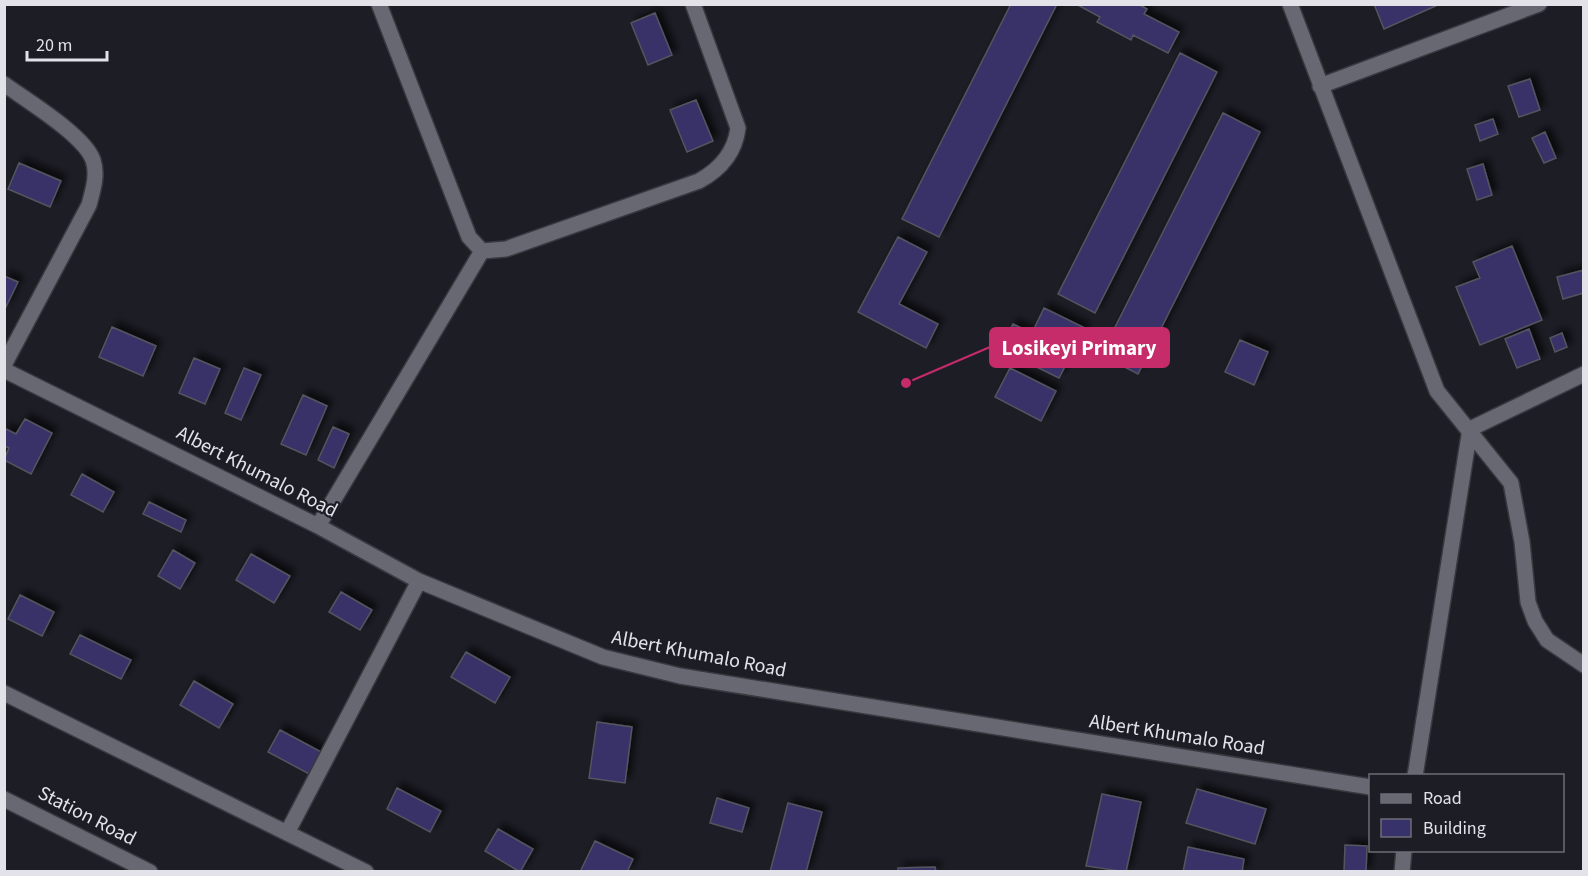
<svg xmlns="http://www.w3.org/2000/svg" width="1588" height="876" font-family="'Source Sans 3',sans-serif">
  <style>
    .building { fill: #373269; stroke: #53545e; stroke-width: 1.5; filter: url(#shadow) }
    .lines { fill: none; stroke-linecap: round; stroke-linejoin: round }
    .street-casing { stroke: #38383f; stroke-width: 18 }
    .street { stroke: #686873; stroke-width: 15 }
    .labels { text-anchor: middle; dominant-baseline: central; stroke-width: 4.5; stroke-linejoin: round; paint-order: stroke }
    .street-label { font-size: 20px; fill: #e2e2e8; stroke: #1d1d26 }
    .leader { fill: none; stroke: #c52c69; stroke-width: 2 }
    .callout-dot { fill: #c52c69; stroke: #1d1d26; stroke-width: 2 }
    .callout { fill: #c52c69; stroke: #c52c69; stroke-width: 2 }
    .callout-label { font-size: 21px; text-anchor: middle; font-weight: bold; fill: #fff }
  </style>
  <defs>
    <filter id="shadow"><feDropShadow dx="5.5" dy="-5.5" stdDeviation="3" flood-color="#0009"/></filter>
  </defs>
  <rect width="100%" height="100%" fill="#1d1d26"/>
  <!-- building -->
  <path class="building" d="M1011 4H1057L939 237 902 219Z
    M1076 4H1138L1147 9 1144 14 1179 32 1168 53 1133 35 1131 40 1097 22 1100 17Z
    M1374 4H1440L1384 29Z
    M655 13 672 55 648 65 631 23Z
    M1180 53 1217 72 1095 313 1058 294Z
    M1530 79 1540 110 1519 117 1508 86Z
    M696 100 713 141 687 152 670 110Z
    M1223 113 1260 132 1138 374 1101 355Z
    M1493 119 1498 134 1480 141 1475 125Z
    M1545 132 1556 158 1544 163 1532 138Z
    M19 163 61 181 50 207 8 189Z
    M1483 164 1492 195 1477 200 1467 169Z
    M898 237 927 252 899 304 938 324 926 348 858 312Z
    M1512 246 1542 320 1480 345 1456 287 1480 278 1473 262Z
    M1584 270V293L1563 299 1557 277Z
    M4 276 18 282 4 311Z
    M1044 308 1085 328 1075 348 1034 329Z
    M1013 324 1072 353 1059 378 1000 349Z
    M112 327 156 346 143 376 99 357Z
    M1529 329 1540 359 1517 368 1505 339Z
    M1562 333 1567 347 1555 352 1550 338Z
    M1240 340 1268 352 1254 385 1225 372Z
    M194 358 220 369 205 404 179 393Z
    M244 368 261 375 241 420 225 413Z
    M1010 368 1056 391 1041 421 995 397Z
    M303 395 327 406 306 455 281 444Z
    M25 419 52 433 31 474 4 460 9 448 4 446V428L16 434Z
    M333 427 349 434 334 468 318 460Z
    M82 474 114 492 103 512 71 495Z
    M149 502 186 520 181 532 143 514Z
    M173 550 195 563 180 589 158 576Z
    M251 554 290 576 274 603 236 580Z
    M341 592 372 610 360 630 329 612Z
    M20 595 54 612 42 636 8 619Z
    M80 635 131 660 121 679 70 654Z
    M466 652 510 677 495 703 451 677Z
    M194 681 233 704 219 728 180 705Z
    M597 722 632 727 625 783 589 778Z
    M280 730 325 754 313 776 268 752Z
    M397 788 441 811 430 832 387 809Z
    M1197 789 1266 809 1255 844 1186 823Z
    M1102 794 1141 802 1126 872 1086 866Z
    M717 798 749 808 742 832 710 823Z
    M788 803 822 812 806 872H770Z
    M498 829 533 849 520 872 485 851Z
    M595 841 633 859 627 872H580Z
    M1345 845 1367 846 1366 872H1344Z
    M1188 847 1244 859 1242 872H1183Z
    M935 867 936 872H898V868Z"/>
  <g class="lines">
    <!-- street casing -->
    <g class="street-casing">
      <path id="street" d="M379 4 469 237 482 251
        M1290 4 1437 391 1511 483 1522 542 1528 602 1535 621 1547 640 1584 665
        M4 84C26 100 84 135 93 160 98 175 93 190 89 205L4 365
        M1320 86 1539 4
        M4 370 318 526 419 581 603 657 680 676 1370 787
        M318 526 482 251 506 249 699 181C719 170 735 153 738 128L693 4
        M4 693 366 872
        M1415 776 1470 429 1584 374
        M4 799 150 872
        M287 833 419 581
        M1402 872 1404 850"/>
    </g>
    <!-- street -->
    <use href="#street" class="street"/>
  </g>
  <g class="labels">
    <!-- street labels -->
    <g class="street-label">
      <text transform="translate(257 472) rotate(27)">Albert Khumalo Road</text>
      <text transform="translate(699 654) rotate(11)">Albert Khumalo Road</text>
      <text transform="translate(1177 735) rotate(9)">Albert Khumalo Road</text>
      <text transform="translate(87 816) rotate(27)">Station Road</text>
    </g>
  </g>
  <!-- callouts -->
  <path class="leader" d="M906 383L990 347"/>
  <circle class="callout-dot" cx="906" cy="383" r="6"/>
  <rect class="callout" x="990" y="328" width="179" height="39" rx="6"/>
  <g class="callout-label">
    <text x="1079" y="355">Losikeyi Primary</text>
  </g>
  <!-- border -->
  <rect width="1588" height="876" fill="none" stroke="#e2e2e8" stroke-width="12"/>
  <!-- legend -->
  <rect x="1369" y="774" width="195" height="78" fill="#1d1d26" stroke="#6c6c74" stroke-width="1.5"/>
  <rect x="1381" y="794" width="30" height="9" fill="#686873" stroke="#6c6c74" stroke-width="1.5"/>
  <text x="1423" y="804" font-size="18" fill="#e2e2e8">Road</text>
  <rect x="1381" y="819" width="30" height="18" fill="#373269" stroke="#6c6c74" stroke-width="1.5"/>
  <text x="1423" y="834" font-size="18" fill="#e2e2e8">Building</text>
  <!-- scale -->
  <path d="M27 51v9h80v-9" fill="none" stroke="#e2e2e8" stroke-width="3"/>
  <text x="36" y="51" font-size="18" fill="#e2e2e8" stroke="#1d1d26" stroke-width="4.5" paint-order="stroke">20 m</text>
</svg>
